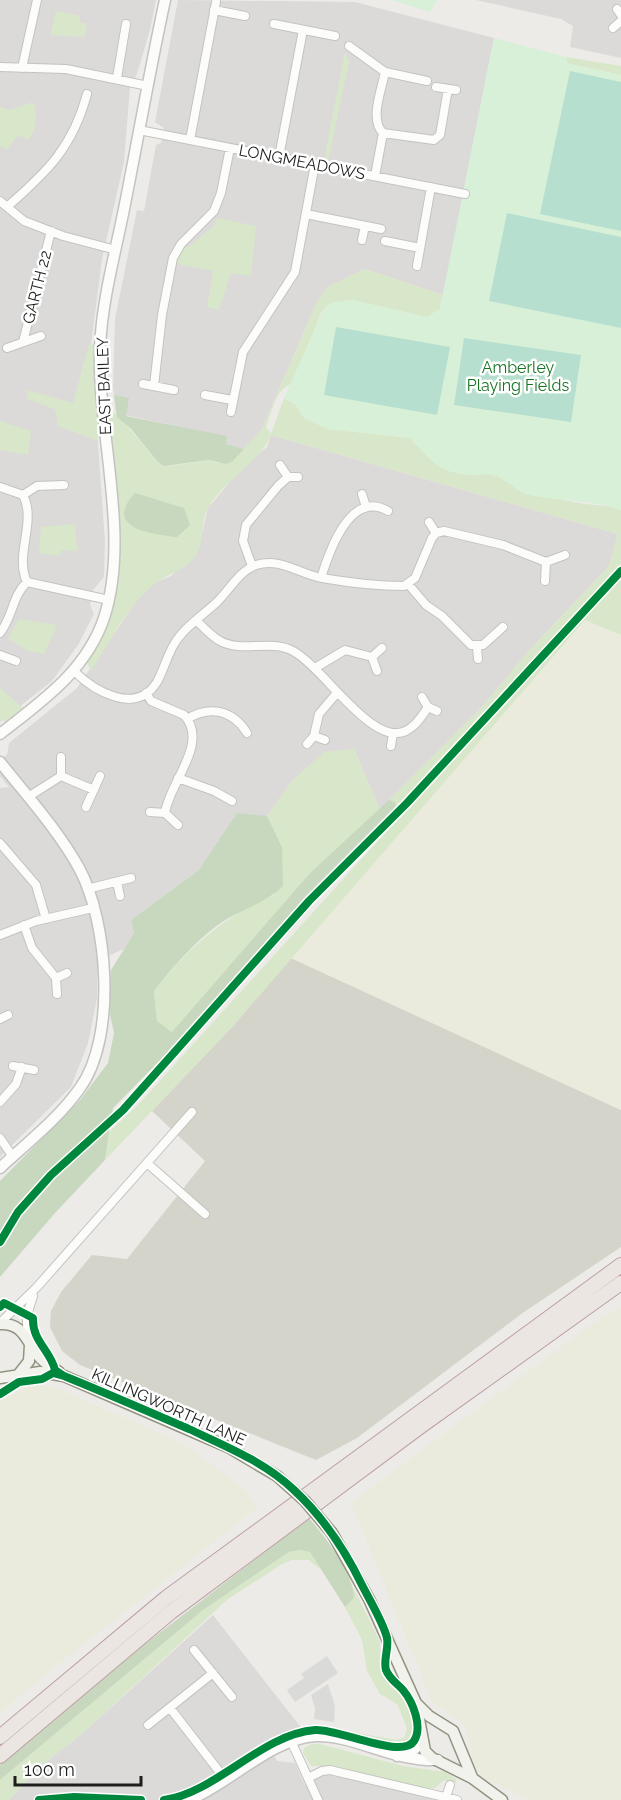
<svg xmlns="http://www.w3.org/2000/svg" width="621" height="1800" font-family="Raleway,sans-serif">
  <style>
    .residential { fill: #dbdad8 }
    .religious { fill: #dadad8 }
    .construction { fill: #d4d4ca }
    .farmland { fill: #eaebdc }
    .grass { fill: #d8e7c9 }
    .forest { fill: #c7d8bf }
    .park { fill: #d8f0d8 }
    .pitch { fill: #b7dfcf }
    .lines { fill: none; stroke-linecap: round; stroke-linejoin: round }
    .minor-casing { stroke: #c3c3c1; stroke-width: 10 }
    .tertiary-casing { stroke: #c3c3c1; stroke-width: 13 }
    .secondary-casing { stroke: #929481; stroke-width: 13 }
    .trunk-casing { stroke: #bea1a8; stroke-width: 16 }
    .minor { stroke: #fcfcfb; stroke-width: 8 }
    .tertiary { stroke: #fcfcfb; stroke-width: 10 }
    .secondary { stroke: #f1f2eb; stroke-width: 10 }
    .trunk { stroke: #ece6e2; stroke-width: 14 }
    .secondary-bridge-casing { stroke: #929481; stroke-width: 13; stroke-linecap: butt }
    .secondary-bridge { stroke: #f1f2eb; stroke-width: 10 }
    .cycleway-casing { stroke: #fff; stroke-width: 11 }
    .cycleway { stroke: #00873e; stroke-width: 8 }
    .labels { text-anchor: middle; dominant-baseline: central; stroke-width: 5; stroke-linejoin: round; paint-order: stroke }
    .street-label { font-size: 16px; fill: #1e1e1e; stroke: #fff }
    .park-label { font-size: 16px; fill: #177222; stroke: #fff }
  </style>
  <rect width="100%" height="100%" fill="#ecebe7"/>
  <!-- residential -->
  <path class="residential" d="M0 0H156L150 30 137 74 130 87 124 162 102 259 91 345 105 542 104 577 93 590 90 605 94 614 78 645 52 681 0 722Z
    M178 0 355 2 494 38 443 295 365 269 328 287 316 304 262 429 244 449 225 444 227 437 116 413 113 387 115 319 137 210 144 211 156 145 161 143 164 128 155 122Z
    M476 0H621V58L570 47 573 26 561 19Z
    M271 435 618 534 609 566 527 653 483 706 380 810 354 749 293 780 267 816H257L217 846 199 870 131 920 134 933 124 949 97 961V998L88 1043 71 1087 0 1157V788L9 787 0 776V759L7 755 9 743 77 688 139 597 156 582 171 576 199 547 208 508 239 471 267 447Z
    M213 1615 303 1730 269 1746 277 1761 295 1763 305 1785 328 1773 434 1800H9L38 1768 85 1731Z"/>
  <!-- religious -->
  <path class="religious" d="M327 1656 338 1673 295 1702 287 1690 304 1678 301 1674Z
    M328 1684 335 1706 334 1722 314 1719 315 1708 311 1695Z"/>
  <!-- construction -->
  <path class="construction" d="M291 958 621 1110V1247L524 1312 357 1438 316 1460 80 1365 62 1351 50 1327 51 1311 61 1292 92 1255 127 1259 205 1161 152 1111 232 1027Z"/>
  <!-- farmland -->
  <path class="farmland" d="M586 620 621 635V1110L291 958Z
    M621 1306V1800H528L485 1778 475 1767 465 1725 432 1701 351 1503 603 1316Z
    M32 1385 54 1387 182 1443 243 1488 258 1507 48 1672 0 1713V1400Z"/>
  <!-- grass -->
  <path class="grass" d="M56 11 80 16 79 22 87 24 84 37 50 35Z
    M345 52 349 62 328 161 324 160Z
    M566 57 621 66V75L570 64 567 62Z
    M33 102C38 115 36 130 28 140L18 135 7 149 0 146V107L10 110Z
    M216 218 256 226 251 276 231 273 219 310 207 307 213 271 177 264 181 249 191 245 216 224Z
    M365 269 443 295 440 309 427 317 352 300 330 303 321 313 293 384C277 385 271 414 266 427L271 434 284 398 296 405 304 418 328 429 411 438 415 444 499 477C520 492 554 499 579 503 595 506 605 504 621 510V564L397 808 395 802 389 800 483 706 527 653 609 566 618 534 271 435C263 459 222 482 208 508 201 522 204 543 195 557 184 571 166 574 153 585 126 608 110 641 91 671L87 663 107 625 119 568 109 413H116L157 461 170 466 209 460 219 463 233 461 262 429 316 304 328 287Z
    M89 344 95 345 98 441 58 426 55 409 27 399V390L73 403Z
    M0 421 31 431 28 455 0 450Z
    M75 524 77 551 61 550 60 556 39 553 41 527Z
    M621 580V635L585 620 232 1027 105 1160 110 1131 136 1107 505 701Z
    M19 619 57 625 44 654 28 651 8 638Z
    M0 688 23 708 5 722 0 719Z
    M354 749 380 810 310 873 173 1032 157 1022 154 991C186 950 225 915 274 895L282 847 267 816 293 780 324 752Z
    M300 1550 310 1552 321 1570 309 1560H292L282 1564 228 1599 85 1731 38 1768 9 1800H0V1780L203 1610 289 1552Z
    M348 1577 380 1642 381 1665 389 1683 402 1693 412 1716 413 1736 407 1744 394 1745 331 1728 396 1740 404 1738 407 1728 397 1704 380 1694 367 1671 362 1640 345 1607 354 1598Z
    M312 1744H320L403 1766 445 1772 457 1780 454 1784 444 1780 435 1788 428 1789 329 1766H311L303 1753 304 1748Z"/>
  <!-- forest -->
  <path class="forest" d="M114 395 129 398 126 416 227 436 226 444 244 449 233 461 226 464 209 460 164 466 157 461 131 429 117 417Z
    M135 493 184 508 190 525 177 537C153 534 102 529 135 493Z
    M389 800 395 802 397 808 294 914 181 1039 113 1108 105 1160 55 1213 0 1277V1181L80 1100 108 1063 114 1033 108 1005 111 970 134 933 131 920 199 870 237 813 267 816 282 847 283 886C267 903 236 911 215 927 193 944 171 969 154 991L157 1021 172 1032 310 873Z
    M309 1518C327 1540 352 1569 354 1598L345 1607 310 1552 300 1550 289 1552 203 1610 0 1780V1765L97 1681Z"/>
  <!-- park -->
  <path class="park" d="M392 0H437L430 12Z
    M494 38 566 57 567 62 570 64 621 75V510C591 499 557 502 526 494 516 491 508 481 499 477 491 473 480 475 471 475 438 473 430 460 411 438L328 429 304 418 296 405 284 398 322 313 330 303 352 300 427 317 440 309Z"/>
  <!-- pitch -->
  <path class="pitch" d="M570 71 621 82V231L540 214Z
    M507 213 621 237V328L489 301Z
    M336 327 450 347 437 415 324 395Z
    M464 338 581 355 571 422 454 405Z"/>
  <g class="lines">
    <!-- minor casing -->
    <g class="minor-casing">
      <path id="minor" d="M617 9 621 15
        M214 10 245 16
        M274 24 335 36
        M613 28 621 21
        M349 46 385 72 427 81
        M0 67 66 69 148 86
        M22 68 37 0
        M117 78 126 24
        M436 87 456 90
        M139 130 465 194
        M383 133 434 140 440 135 448 89
        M190 140 216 2
        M279 157 303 30
        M375 176 383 133C369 119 382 89 385 72
        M0 201 24 221 63 236 116 250
        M8 206C47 172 73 147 87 94
        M306 214 381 229
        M362 240 365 226
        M385 241 420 248
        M417 266 431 187
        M23 342 51 231
        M7 348 41 336
        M143 384 174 390
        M154 386 162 315 173 258 181 244 214 211 221 193 230 148
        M205 395 232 400
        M231 412 243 352 295 272 315 164
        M280 465 288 477
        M0 487 23 495C37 522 14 555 27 582L109 600
        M362 494 366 507
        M23 495 37 486 64 485
        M429 522 436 533
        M252 566 243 541 246 525 278 486 288 477H298
        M321 578C329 552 350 489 388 511
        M545 581 546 562 565 555
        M409 585 426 605 442 616 471 645H483L503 627
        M196 620C203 627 211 636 220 641 243 653 270 639 293 651 321 666 365 735 397 733 411 733 421 718 428 707
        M0 633C13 617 12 596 27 582
        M477 647 478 659
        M0 655 16 661
        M315 668 345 650 372 657
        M74 671C94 691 136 716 157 682 165 668 168 650 179 637 189 624 204 614 216 603 229 591 239 571 256 565 280 557 299 574 322 578 345 582 380 586 404 586L415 578 432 538 436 533 444 531 503 545 546 562
        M377 671 372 657 382 648
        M146 693 151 701 184 715C210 743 169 783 165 813
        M422 697 428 707 437 711
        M187 719C210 705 233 710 247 733
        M314 736 319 714 336 694
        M307 744 314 736 325 740
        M391 746 393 733
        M61 776 94 790
        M178 778 214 791 232 801
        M28 797 61 776V757
        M86 807 100 776
        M150 812 165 813 178 825
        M0 843 36 885 46 919
        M117 882 120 896
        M87 889 131 878
        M24 925 32 948 56 978 57 994
        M0 935 36 921 93 908
        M56 978 67 973
        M0 1019 8 1015
        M13 1066 34 1070
        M0 1102 16 1084 22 1067
        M0 1138 13 1157
        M147 1163 205 1214
        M0 1323 37 1287 192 1112
        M27 1337V1315L33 1296
        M194 1650 232 1697
        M170 1708 225 1779
        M148 1725 213 1673
        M292 1743 318 1800
        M308 1778 322 1771 330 1770 457 1800
        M446 1797 450 1785"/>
    </g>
    <!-- tertiary casing -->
    <g class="tertiary-casing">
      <path id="tertiary" d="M0 734C42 701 86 671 104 618 131 535 97 434 100 347 102 301 115 254 124 209 138 139 150 69 165 0
        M0 762C27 796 58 830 79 868 108 921 117 1037 80 1088 59 1118 27 1143 0 1168
        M397 1756 411 1752 423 1742
        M189 1800C229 1784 272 1738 316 1736 355 1735 393 1762 438 1760"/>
    </g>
    <!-- secondary casing -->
    <g class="secondary-casing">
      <path id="secondary" d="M0 1324C22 1323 25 1338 36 1353 42 1361 50 1367 59 1372
        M18 1375 29 1361 30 1345
        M0 1378 40 1372 64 1376 228 1447 277 1476
        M332 1533 369 1599 416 1703 425 1751 432 1758 472 1778 502 1800
        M417 1704 429 1716 453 1731 472 1777"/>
    </g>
    <!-- trunk casing -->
    <g class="trunk-casing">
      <path id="trunk" d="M0 1737 166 1598 621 1265
        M0 1756 171 1612 421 1426 621 1283"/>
    </g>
    <!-- minor -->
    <use href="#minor" class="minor"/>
    <!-- tertiary -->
    <use href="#tertiary" class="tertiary"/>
    <!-- secondary -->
    <use href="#secondary" class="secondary"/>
    <!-- trunk -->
    <use href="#trunk" class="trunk"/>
    <!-- secondary-bridge casing -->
    <g class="secondary-bridge-casing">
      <path id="secondary-bridge" d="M277 1476 305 1501 332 1533"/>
    </g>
    <!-- secondary-bridge -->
    <use href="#secondary-bridge" class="secondary-bridge"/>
    <!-- cycleway casing -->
    <g class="cycleway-casing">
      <path id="cycleway" d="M0 1242 18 1212 51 1175 123 1110 309 901 407 803 621 571
        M0 1307 4 1303 33 1318C32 1341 50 1350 55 1370L64 1376
        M0 1394 19 1382 42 1379 53 1373 64 1376C106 1393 147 1411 189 1429 225 1446 265 1462 294 1490 323 1517 345 1550 362 1585 369 1599 384 1624 387 1638 389 1649 383 1660 386 1670 390 1680 397 1683 403 1690 413 1702 423 1727 414 1741 402 1760 337 1728 315 1730 262 1734 216 1793 164 1800
        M39 1800 74 1797 141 1800"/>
    </g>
    <!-- cycleway -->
    <use href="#cycleway" class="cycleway"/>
  </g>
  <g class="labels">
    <!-- street labels -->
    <g class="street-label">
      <text transform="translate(302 162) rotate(11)">LONGMEADOWS</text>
      <text transform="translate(37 287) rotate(-76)">GARTH 22</text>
      <text transform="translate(104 386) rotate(-92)">EAST BAILEY</text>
      <text transform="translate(169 1407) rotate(24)">KILLINGWORTH LANE</text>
    </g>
    <!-- park labels -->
    <g class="park-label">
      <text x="518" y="367">Amberley<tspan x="518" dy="18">Playing Fields</tspan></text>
    </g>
  </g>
  <!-- scale -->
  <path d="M15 1776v9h126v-9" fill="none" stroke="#1e1e1e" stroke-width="3"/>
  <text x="24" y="1776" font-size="18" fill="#1e1e1e" stroke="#ffffff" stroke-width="4.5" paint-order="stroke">100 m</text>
</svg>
